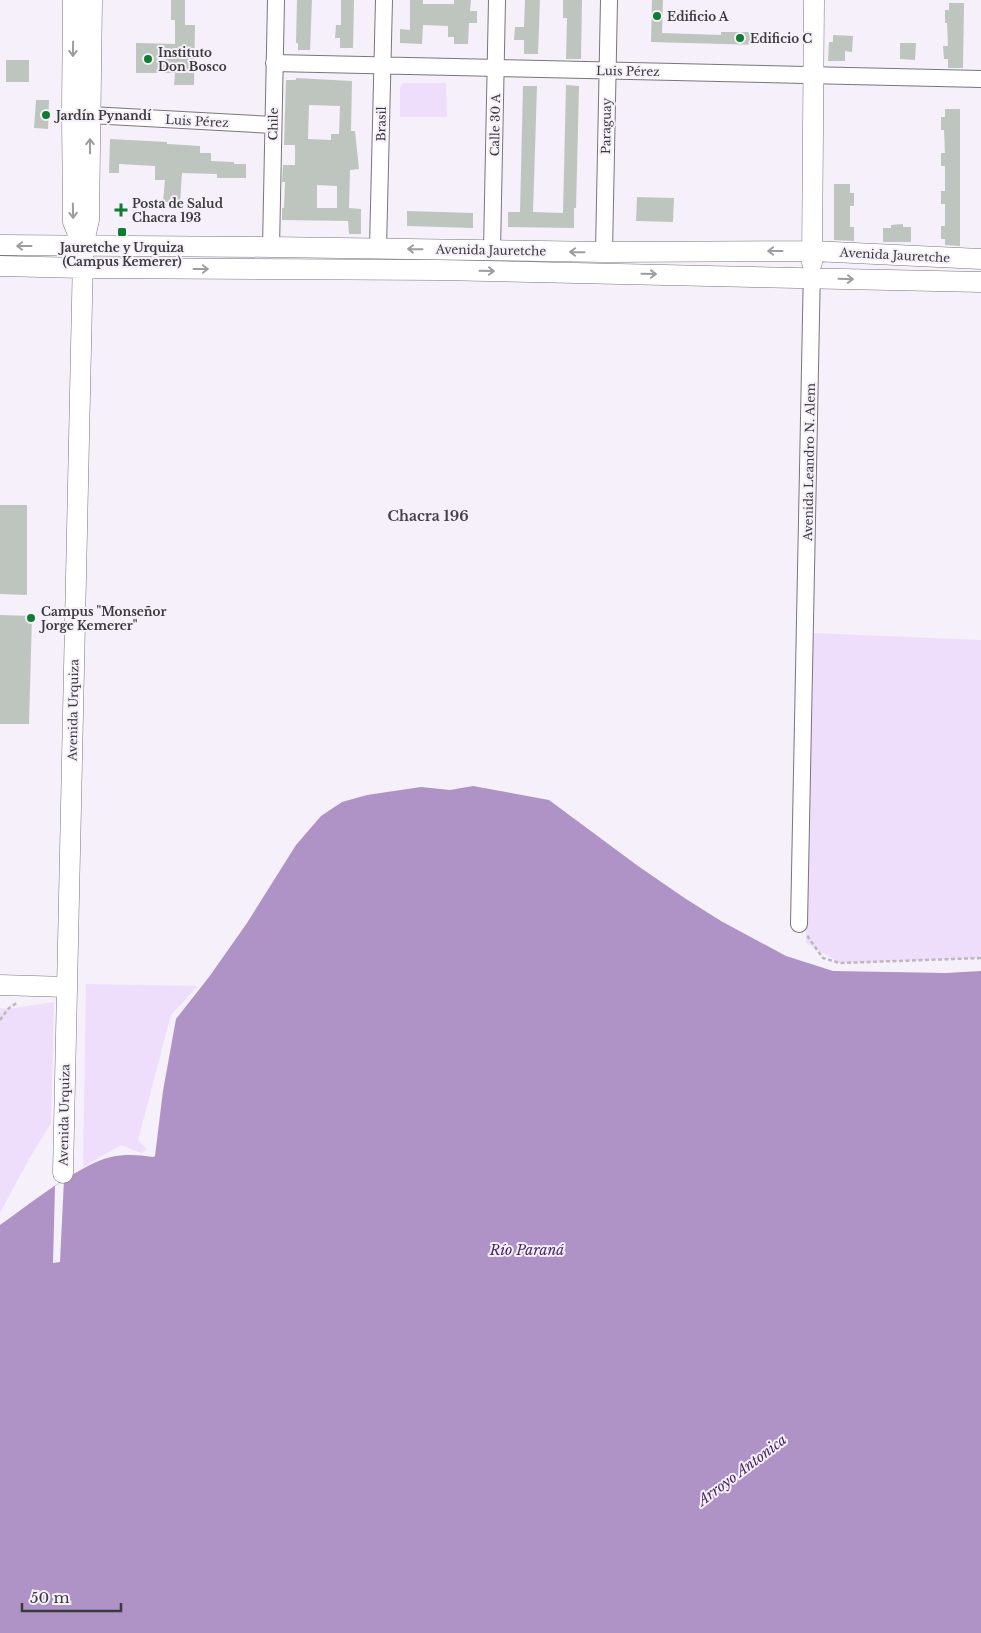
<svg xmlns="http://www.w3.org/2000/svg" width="981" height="1633" font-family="'Libre Baskerville',serif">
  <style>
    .green { fill: #eedefc }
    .water { fill: #af92c6 }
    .pier { fill: #f5f0f9 }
    .building { fill: #bec5be; fill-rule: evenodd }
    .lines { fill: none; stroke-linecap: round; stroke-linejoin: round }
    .minor-casing { stroke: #79757c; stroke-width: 18 }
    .major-casing { stroke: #79757c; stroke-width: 21 }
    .path { stroke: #bcb8bf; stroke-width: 2.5; stroke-dasharray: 4 2.5; stroke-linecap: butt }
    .minor { stroke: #fff; stroke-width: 16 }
    .major { stroke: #fff; stroke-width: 20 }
    .oneway { stroke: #9d9c9e }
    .poi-dot { fill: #0f7c31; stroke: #f5f0f9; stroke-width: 2 }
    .labels { text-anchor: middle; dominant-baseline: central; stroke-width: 4; stroke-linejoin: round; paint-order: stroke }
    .poi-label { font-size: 12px; font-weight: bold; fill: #3b3a3d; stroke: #f5f0f9; text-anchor: start }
    .street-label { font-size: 12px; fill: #3b3a3d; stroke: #f5f0f9 }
    .neighbourhood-label { font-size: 14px; font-weight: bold; fill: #454249; stroke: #f5f0f9 }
    .water-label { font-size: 14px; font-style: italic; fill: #4b2463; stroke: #f5f0f9 }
  </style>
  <rect width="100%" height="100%" fill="#f5f0f9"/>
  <!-- green -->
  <path class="green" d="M402 83H446L447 117H400V88Z
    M813 633 981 640V958L840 963 806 943Z
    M86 984 198 986 171 1015 138 1140 147 1149 141 1153 121 1145 83 1167Z
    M54 1002 51 1123 29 1159 0 1213V1008L8 1009Z"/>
  <!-- water -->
  <path class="water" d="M473 786 549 800 638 866 686 899 721 921 786 956 833 971 946 973 981 971V1633H0V1225C28 1205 56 1183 86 1167 94 1163 102 1159 111 1157 125 1154 139 1155 153 1157L155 1156 163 1091 176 1019 209 977 247 923 296 845 321 816 342 802 367 795 421 787 450 790Z"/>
  <!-- pier -->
  <path class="pier" d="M64 1180 60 1262 53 1263 55 1186Z"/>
  <!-- building -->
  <path class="building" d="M171 0H185V25H195L194 85H174L175 73H136V43L175 44V20H171Z
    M297 0H312L310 50H298V43H296Z
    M341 0H354L353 48H340V38H335L336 25H341Z
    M410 0H423V4H454V0H471L470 11H477V23H469L468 44H454V37H448V26L423 25 422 44 400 43V29L410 30Z
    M525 0H540L538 54H524V40H514L515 27H524Z
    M563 0H582L581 59H566L567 18H563Z
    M652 0H663L662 33 721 35V32H759V45L651 42Z
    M949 3H964L963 68H948V59H944L943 46H948L947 23H945V10H949Z
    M833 35 853 36 852 52 845 51V61H828L829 42H833Z
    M900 43H916L915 60 900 59Z
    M6 60H29V82H6Z
    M296 78 352 81 351 131H355L359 169 350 170 349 208 361 209V234H349L348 221 282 220V208H284L285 182H282L283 165H295V145H284L286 80H296ZM309 105 340 106 339 134H331V140L308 139ZM317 185 337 186V208H317Z
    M566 85 579 86 576 208H574V228L508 227V212H520L523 86H537L533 212 563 213Z
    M36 100H49L48 129 34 128Z
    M945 109H960V246L945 245V239H941V226H945V204H941V191H945V166H941V153H945L944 130H941V117H945Z
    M110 139 167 142V144L200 146V153H211V161L234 162V164H246V178H217V174L182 173 180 203 163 202 165 180H155V166L119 164V173H109Z
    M834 184H850V193H854V206H850V227H854V241L834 240Z
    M637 197 674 198 673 222 636 221Z
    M407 211 473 213V228L407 226Z
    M903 224V227H911V242H883V228H891V225Z
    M0 505H27V595L0 594Z
    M0 615 32 616 29 724H0Z"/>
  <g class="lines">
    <!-- minor casing -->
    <g class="minor-casing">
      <path id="minor" d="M274 63 981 79
        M90 115 273 125
        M271 247 276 0
        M378 248 384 0
        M492 250 497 0
        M604 252 609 0
        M799 924 812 267"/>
    </g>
    <!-- major casing -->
    <g class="major-casing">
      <path id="major" d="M73 0 72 112 73 222 83 246
        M0 245 271 247 604 252 812 251 981 259
        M812 263 814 0
        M0 266 82 268 438 270 981 282
        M0 985 67 987
        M63 1173 83 256V246L89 220 92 0"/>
    </g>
    <!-- path -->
    <path class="path" d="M809 936 808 937 823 958 840 963 981 958
      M0 1020 8 1009 18 1002"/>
    <!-- minor -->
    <use href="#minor" class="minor"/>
    <!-- major -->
    <use href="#major" class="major"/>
  </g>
  <!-- one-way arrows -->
  <defs><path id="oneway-shaft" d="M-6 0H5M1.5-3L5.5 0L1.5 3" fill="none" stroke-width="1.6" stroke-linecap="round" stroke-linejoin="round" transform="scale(1.25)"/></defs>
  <g class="oneway">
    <use href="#oneway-shaft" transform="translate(73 49) rotate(91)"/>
    <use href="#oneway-shaft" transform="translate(90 146) rotate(-90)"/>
    <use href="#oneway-shaft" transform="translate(73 211) rotate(89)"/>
    <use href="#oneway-shaft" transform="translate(24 246) rotate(-180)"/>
    <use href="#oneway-shaft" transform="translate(415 249) rotate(-179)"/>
    <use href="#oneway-shaft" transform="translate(775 251) rotate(180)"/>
    <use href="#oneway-shaft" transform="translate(577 252) rotate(-179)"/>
    <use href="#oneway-shaft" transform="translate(201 269)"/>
    <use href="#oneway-shaft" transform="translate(487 271) rotate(1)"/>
    <use href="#oneway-shaft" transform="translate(649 274) rotate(1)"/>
    <use href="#oneway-shaft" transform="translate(846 279) rotate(2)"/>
  </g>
  <!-- markers -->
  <g class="poi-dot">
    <circle cx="657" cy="16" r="5"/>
    <circle cx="740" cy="38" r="5"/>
    <circle cx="148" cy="59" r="5"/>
    <circle cx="46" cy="115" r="5"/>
    <path d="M118.5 202.5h5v5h5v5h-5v5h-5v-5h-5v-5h5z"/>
    <rect x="117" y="227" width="10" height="10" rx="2.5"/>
    <circle cx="31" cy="618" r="5"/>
  </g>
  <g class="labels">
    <!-- poi labels -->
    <g class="poi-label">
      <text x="667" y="16">Edificio A</text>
      <text x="750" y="38">Edificio C</text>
      <text x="158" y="52">Instituto<tspan x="158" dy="14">Don Bosco</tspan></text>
      <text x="56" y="115">Jardín Pynandí</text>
      <text x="132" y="203">Posta de Salud<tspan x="132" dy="14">Chacra 193</tspan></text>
      <text x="122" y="247" text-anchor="middle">Jauretche y Urquiza<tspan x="122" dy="14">(Campus Kemerer)</tspan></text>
      <text x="41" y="611">Campus "Monseñor<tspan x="41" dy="14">Jorge Kemerer"</tspan></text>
    </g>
    <!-- street labels -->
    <g class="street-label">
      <text transform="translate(628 71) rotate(1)">Luis Pérez</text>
      <text transform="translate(197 121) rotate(3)">Luis Pérez</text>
      <text transform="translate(273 124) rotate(-89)">Chile</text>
      <text transform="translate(381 124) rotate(-89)">Brasil</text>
      <text transform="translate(495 125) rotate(-89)">Calle 30 A</text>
      <text transform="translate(606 126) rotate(-89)">Paraguay</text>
      <text transform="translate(491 250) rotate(1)">Avenida Jauretche</text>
      <text transform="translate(895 255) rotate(3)">Avenida Jauretche</text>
      <text transform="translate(809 462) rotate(-89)">Avenida Leandro N. Alem</text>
      <text transform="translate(73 710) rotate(-89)">Avenida Urquiza</text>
      <text transform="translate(64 1115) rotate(-89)">Avenida Urquiza</text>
    </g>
    <!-- neighbourhood labels -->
    <g class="neighbourhood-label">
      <text x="428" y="516">Chacra 196</text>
    </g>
    <!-- water labels -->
    <g class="water-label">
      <text x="527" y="1250">Río Paraná</text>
      <text transform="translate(742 1470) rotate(-37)">Arroyo Antonica</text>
    </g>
  </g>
  <!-- scale -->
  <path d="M22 1603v8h99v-8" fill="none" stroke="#3b3a3d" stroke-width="2.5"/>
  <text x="30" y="1603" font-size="15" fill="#3b3a3d" stroke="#f5f0f9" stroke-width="4" paint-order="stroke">50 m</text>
</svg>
